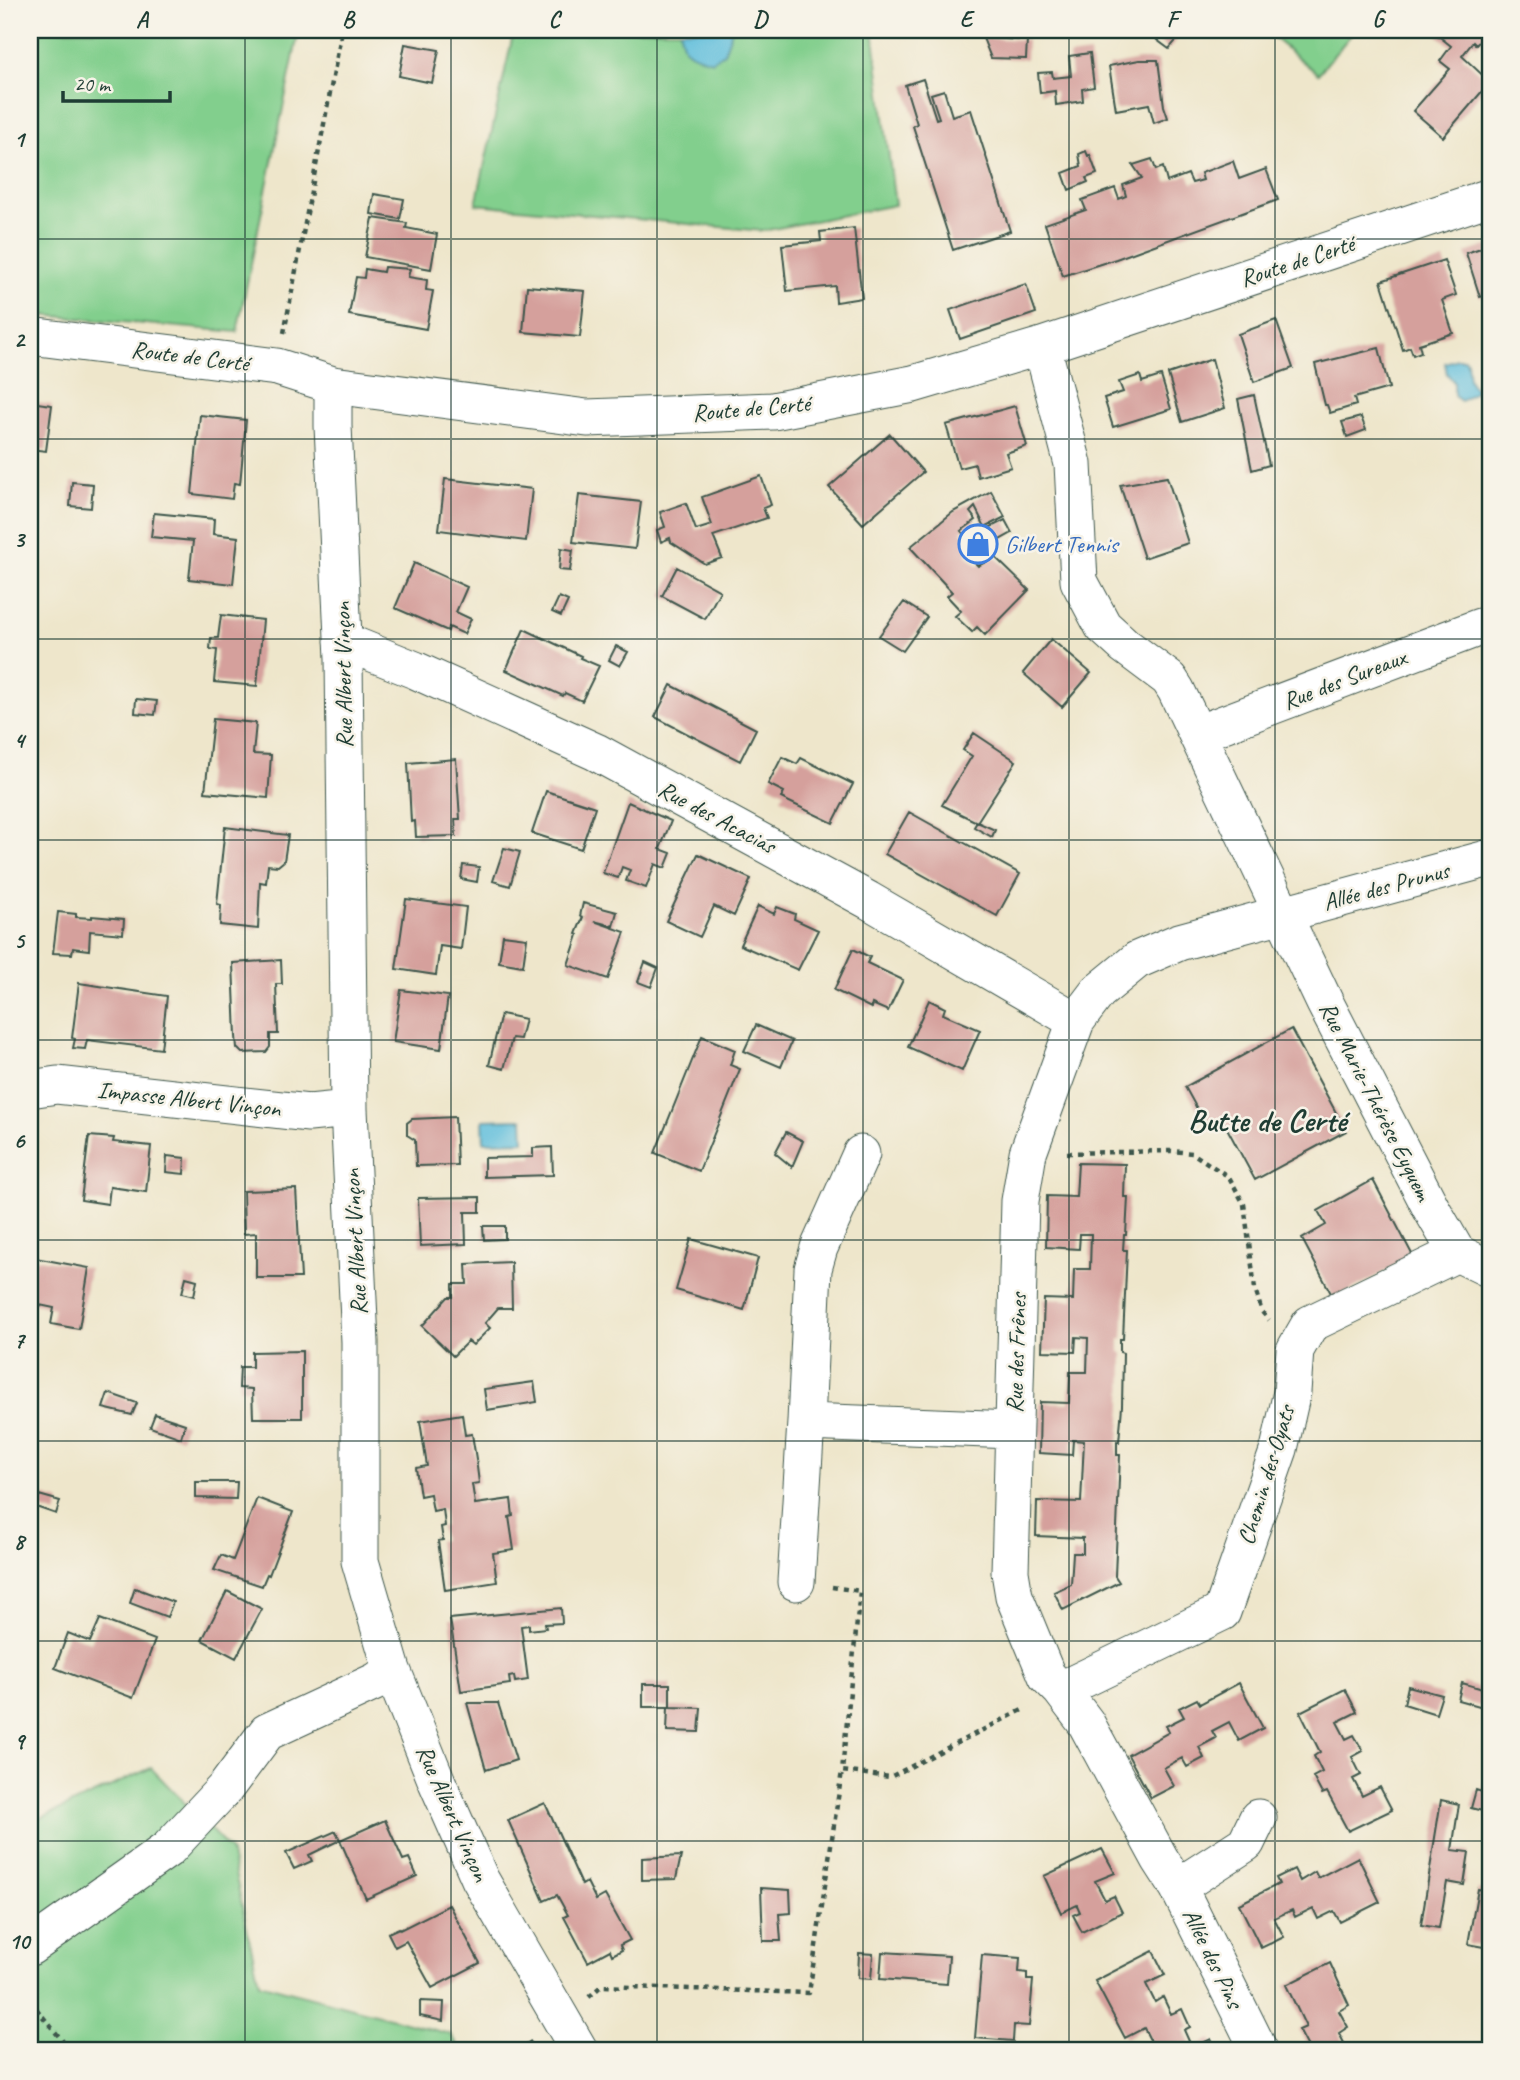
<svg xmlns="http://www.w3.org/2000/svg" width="1520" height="2080" font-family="Caveat,sans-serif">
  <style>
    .green { fill: #82cf8d; stroke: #508660; stroke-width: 2 }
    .water { fill: #5ebedc; stroke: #3e7e88; stroke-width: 2 }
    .building { fill: #d5a09c }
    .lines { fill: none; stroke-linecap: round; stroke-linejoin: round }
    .minor-casing { stroke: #3e564b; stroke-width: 39 }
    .path { stroke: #3e564b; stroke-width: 4.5; stroke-dasharray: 5 5; stroke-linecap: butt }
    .minor { stroke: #fff; stroke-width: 37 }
    .grid { fill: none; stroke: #1f3d34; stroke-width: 2; stroke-opacity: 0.55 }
    .labels { text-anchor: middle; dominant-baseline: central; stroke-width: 5; stroke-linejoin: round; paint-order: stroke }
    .street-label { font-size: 24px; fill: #1f3d34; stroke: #f7f3e8 }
    .shop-label { font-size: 24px; fill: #366cbe; stroke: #f7f3e8; text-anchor: start }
    .district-label { font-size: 32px; font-weight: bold; fill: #1f3d34; stroke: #f7f3e8 }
    .neatline { fill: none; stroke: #1f3d34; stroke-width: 2.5 }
    .grid-label { font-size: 23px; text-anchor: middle; font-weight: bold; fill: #1f3d34 }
  </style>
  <rect width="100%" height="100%" fill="#f7f3e8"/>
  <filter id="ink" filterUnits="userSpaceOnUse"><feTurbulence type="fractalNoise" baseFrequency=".0143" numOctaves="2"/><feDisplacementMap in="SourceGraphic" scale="14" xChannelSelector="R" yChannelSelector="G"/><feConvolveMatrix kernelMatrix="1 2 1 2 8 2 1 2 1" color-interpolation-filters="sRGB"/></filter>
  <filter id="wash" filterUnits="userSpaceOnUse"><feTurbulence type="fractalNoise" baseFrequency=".00686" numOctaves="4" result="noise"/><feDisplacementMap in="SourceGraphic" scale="28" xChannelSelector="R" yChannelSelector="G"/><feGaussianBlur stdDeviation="1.57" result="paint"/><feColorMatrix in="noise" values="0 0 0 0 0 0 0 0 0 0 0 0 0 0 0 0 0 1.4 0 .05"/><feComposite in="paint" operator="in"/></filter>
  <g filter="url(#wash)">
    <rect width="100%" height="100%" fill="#eee6cb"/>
    <!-- green -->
    <path class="green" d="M30 30H299L237 332 30 314Z
      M514 30H873L895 205 763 231 476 204Z
      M1264 30H1355L1318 74Z
      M151 1768 230 1850 259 1983 450 2034 461 2050H30V1823Z"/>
    <!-- water -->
    <path class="water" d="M680 30H732L724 53 712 61C692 55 681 53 680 30Z
      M1457 359H1465L1467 362 1469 380 1476 391 1461 401 1454 396V382L1447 374 1445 363Z
      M523 1119 524 1141 484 1142 483 1120Z"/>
    <g id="blocks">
      <!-- building -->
      <path class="building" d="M1011 30H1080V38L1011 35Z
        M1166 30H1185L1169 49 1157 40Z
        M1440 30H1490L1476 45 1473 42 1462 56 1490 82 1443 137 1413 111 1450 69 1440 61 1451 46 1436 34Z
        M983 38 1027 40 1026 59 991 58Z
        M405 44 439 50 432 83 399 76Z
        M1090 53 1094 87 1082 89 1083 101 1056 105 1055 91 1040 93 1038 73 1052 72 1053 78 1071 76 1069 56Z
        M1139 60H1158L1164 106 1168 118 1154 123 1149 104 1116 110 1109 66Z
        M923 79 936 119 939 118 931 94 944 90 952 116 971 110 1010 231 953 250 913 126 917 124 905 85Z
        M1086 151 1088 156 1090 155 1097 174 1086 178 1088 182 1069 190 1063 173 1081 166 1079 154Z
        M1152 159 1156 170 1163 167 1167 182 1188 174 1192 183 1203 180 1201 173 1233 161 1239 179 1266 169 1278 200 1116 259 1063 276 1045 224 1086 210 1082 200 1115 188 1119 199 1126 196 1123 185 1142 178 1133 165Z
        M374 194 404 199 400 219 371 214Z
        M373 218 407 223 406 228 437 234 431 269 365 257Z
        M854 228 862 298 836 302 835 286 787 291 782 245 821 241 820 232Z
        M1490 245V294L1480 297 1466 253Z
        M1444 260 1456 295 1442 300 1453 333 1419 344 1421 352 1413 355 1410 347 1403 350 1381 281Z
        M384 267 410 269 408 277 427 280 426 290 433 291 426 329 349 315 356 277 364 278 365 269 383 272Z
        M1026 284 1036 313 960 339 950 310Z
        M527 286 585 291 580 337 523 332Z
        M1276 320 1293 368 1254 382 1238 334Z
        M1379 348 1389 388 1354 398 1356 405 1330 413 1327 405H1325L1315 364Z
        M1212 359 1225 408 1182 422 1168 374Z
        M1140 375 1142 382 1161 376 1171 409 1113 427 1104 398 1123 392 1119 382Z
        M1254 395 1269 465 1252 470 1238 399Z
        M30 402 52 405 46 451 30 449Z
        M1015 406 1027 446 1006 453 1011 467 978 477 975 464 959 468 946 425Z
        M200 415 246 420 240 484 234 483 232 499 192 494Z
        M1361 417 1366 430 1347 437 1342 422Z
        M890 434 923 472 863 524 829 487Z
        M761 476 771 505 763 508 767 518 713 536 722 558 705 564 671 542 670 538 661 542 657 530 665 527 660 512 686 503 696 530 712 525 702 497Z
        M1167 477 1188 543 1144 558 1120 485Z
        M445 479 532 489 526 541 439 530Z
        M72 482 93 484 91 508 70 506Z
        M991 491 1005 517 985 527 975 507 970 512 976 520 961 531 974 546 966 554 978 566 995 557 1029 590 985 635 977 627 972 632 955 616 961 611 947 596 952 592 910 547 953 512Z
        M579 495 641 502 635 549 573 542Z
        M154 513 214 519 213 534 238 537 233 584 189 579 193 541 151 537Z
        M1005 520 1012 533 994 543 987 529Z
        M561 548 573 550 570 571 559 570Z
        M414 563 467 587 456 612 471 619 464 634 449 627 448 631 395 608Z
        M677 567 720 591 705 619 662 596Z
        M559 597 568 601 561 616 552 612Z
        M904 602 927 617 903 651 879 636Z
        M221 615 263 620 257 686 214 682 217 650 210 649 211 638H218Z
        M524 629 581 656 580 658 599 666 582 701 565 693 563 696 506 670Z
        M1051 639 1091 673 1062 707 1023 673Z
        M616 646 628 652 620 666 609 660Z
        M671 685 756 729 740 761 655 717Z
        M136 699 157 701 155 715 135 713Z
        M213 719 256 723 253 754 271 755 268 798 205 792Z
        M974 733 1016 761 977 822 995 830 992 837 974 827 977 822 942 805 972 756 963 750Z
        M782 757 797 764 801 758 853 784 833 823 781 798 784 792 768 784Z
        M456 759 460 819H455L456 836 416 837 415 821 411 822 408 763Z
        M546 791 595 807 581 849 532 833Z
        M628 802 671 821 660 849 671 853 665 868 655 864 646 888 626 881 630 870 622 867 618 878 603 873Z
        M909 812 1020 874 997 916 885 854Z
        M225 827 288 835 284 861 278 866 268 865 266 883 260 882 258 929 220 925 221 905 217 904Z
        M504 848 520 852 510 886 493 881Z
        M698 854 751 879 734 916 714 906 700 937 666 921Z
        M463 865 479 867 477 882 461 879Z
        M406 899 466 907 461 949 440 946 436 975 396 969Z
        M583 903 617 912 613 926 594 921 625 932 608 979 568 965 578 935 576 934 583 917 580 916Z
        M758 906 774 914 777 907 795 914 794 919 818 930 798 970 740 945Z
        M58 912 76 914V917L92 918V916L124 919 123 934 90 931 89 950 73 948 72 954 53 953Z
        M503 935 527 938 523 966 499 962Z
        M853 949 870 957 867 963 903 980 888 1011 872 1004 871 1008 834 990Z
        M281 960 282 984H276L278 1034H270V1047L266 1052 242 1053 237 1048 236 1036 233 963Z
        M645 962 658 968 651 987 638 982Z
        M79 983 167 996 161 1049 87 1040 85 1049 73 1048 75 1039 72 1038Z
        M401 990 448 996 441 1049 393 1042Z
        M929 1000 945 1008 943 1014 980 1030 962 1071 908 1047Z
        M501 1014 525 1019 520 1039 512 1038 504 1069 489 1065Z
        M756 1025 792 1041 781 1067 744 1051Z
        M1291 1029 1346 1131 1255 1180 1222 1119 1207 1127 1185 1087Z
        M702 1036 735 1050 730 1065 740 1069 699 1171 655 1153Z
        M455 1117 457 1165 416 1166 415 1140 407 1135V1123L412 1119Z
        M786 1132 803 1141 792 1167 775 1153Z
        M89 1136 114 1138 113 1142 151 1146 146 1192 110 1187 108 1204 81 1200Z
        M552 1147 553 1175 484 1177V1158L533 1157V1148Z
        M167 1156 185 1158 184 1174 166 1172Z
        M1078 1163 1125 1164 1124 1197H1128L1126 1235H1124L1123 1250H1127L1123 1339H1120V1352L1123 1353 1122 1406 1119 1442 1117 1441V1455H1120L1115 1576 1119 1582 1063 1610 1054 1592 1071 1584 1073 1553H1083V1538L1036 1536 1037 1501 1081 1502 1084 1441 1073 1440 1072 1455 1039 1453 1040 1402 1069 1403 1070 1372H1087L1088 1338 1076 1337 1075 1352 1042 1351 1044 1299 1073 1300 1074 1269H1090L1091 1234H1080L1079 1249 1046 1247 1047 1196 1076 1197Z
        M1373 1180 1413 1256 1334 1299 1302 1239 1326 1225 1318 1211Z
        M296 1189 301 1278H256V1233L244 1234 243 1191Z
        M480 1197V1212H465L466 1244 420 1246 418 1198Z
        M483 1226H505V1239L484 1240Z
        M691 1239 758 1258 744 1310 676 1290Z
        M30 1257 89 1268 79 1329 51 1324 54 1308 30 1303Z
        M511 1262 512 1308H498L485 1323 490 1328 473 1345 468 1341 453 1356 422 1326 448 1297H453V1284H467L466 1264Z
        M186 1277 197 1280 194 1296 182 1293Z
        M302 1351V1418H253L252 1389 239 1388 240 1367H252V1352Z
        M534 1382 537 1402 487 1410 484 1389Z
        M108 1393 137 1403 132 1415 103 1408Z
        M155 1414 185 1424 181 1438 150 1427Z
        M462 1414 465 1435 472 1434 476 1459 479 1483 472 1484 475 1504 511 1499 513 1516 509 1517 514 1550 493 1553 497 1582 445 1590 438 1541 443 1540 441 1527 445 1526 443 1509 433 1511 430 1494 420 1496 416 1468 427 1466 420 1421Z
        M196 1482H237L236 1499 196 1498Z
        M39 1495 60 1501 56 1514 36 1507Z
        M257 1498 293 1512 269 1575 267 1574 262 1586 214 1570 221 1555 233 1560Z
        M135 1588 173 1602 167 1617 130 1603Z
        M227 1591 262 1609 236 1658 202 1640Z
        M561 1608 562 1623 545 1624 546 1628 529 1630V1625L521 1626 528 1680 515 1682 514 1676 509 1677 510 1684 461 1691 450 1619Z
        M100 1619 155 1640 133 1698 55 1668 68 1633 90 1642Z
        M1239 1683 1263 1728 1239 1741 1229 1722 1212 1731 1216 1738 1199 1747 1204 1758 1187 1767 1182 1758 1164 1768 1174 1786 1151 1798 1128 1755 1169 1732 1166 1726 1184 1717 1179 1708 1197 1699 1200 1704Z
        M1462 1683 1490 1691V1709L1458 1700Z
        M643 1684H670V1707L701 1708 699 1732 667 1731 668 1707H643Z
        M1408 1686 1442 1695 1436 1714 1404 1704Z
        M1345 1689 1357 1712 1337 1722 1346 1739 1354 1735 1363 1751 1352 1757 1361 1775 1353 1779 1362 1796 1380 1787 1392 1810 1348 1831 1327 1792 1322 1794 1313 1777 1322 1772 1314 1756 1320 1752 1300 1712Z
        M467 1703H498L516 1760 486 1770Z
        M1490 1766V1813L1471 1808 1476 1790 1482 1792Z
        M1441 1800 1459 1804 1452 1850 1469 1852 1464 1885 1447 1882 1439 1928 1421 1925Z
        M545 1803 582 1885 587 1882 596 1900 605 1895 630 1940 620 1945 622 1950 612 1955 610 1950 588 1962 564 1917 568 1915 557 1895 544 1901 508 1820Z
        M385 1820 403 1860 409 1858 417 1876 366 1899 340 1840Z
        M336 1831 340 1840 309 1855 312 1861 294 1869 286 1853Z
        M1102 1849 1115 1873 1095 1881 1105 1900 1114 1896 1122 1912 1082 1932 1073 1915 1080 1912 1077 1905 1061 1913 1044 1876Z
        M681 1856 676 1879 642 1880V1858Z
        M1358 1857 1380 1902 1340 1922 1334 1911 1318 1919 1313 1908 1295 1917 1292 1910 1274 1918 1284 1937 1261 1948 1239 1904 1279 1884 1276 1878 1294 1869 1300 1881 1315 1872 1318 1878Z
        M761 1888 790 1890 791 1913 779 1914 781 1941H763Z
        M1478 1889 1490 1891V1948L1468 1944Z
        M449 1905 480 1963 432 1988 406 1941 395 1947 388 1933 399 1928 400 1930Z
        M1153 1951 1165 1975 1146 1984 1155 2002 1163 1997 1171 2014 1182 2009 1190 2027 1184 2030 1192 2048 1211 2039 1216 2050H1162L1159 2043 1153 2046 1144 2028 1125 2038 1095 1981Z
        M882 1952 949 1956 947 1984 880 1979Z
        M859 1953 873 1954 871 1979 858 1978Z
        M982 1955 1020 1958 1019 1972 1027 1973V1980H1033L1029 2026 1014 2025 1013 2041 975 2038Z
        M1330 1963 1349 2005 1339 2011 1348 2027 1339 2033 1347 2049 1302 2050 1308 2047 1299 2030 1306 2027 1286 1985Z
        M420 2001 444 2002 443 2021 420 2016Z"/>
    </g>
  </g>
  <g filter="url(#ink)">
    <use href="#blocks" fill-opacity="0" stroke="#3e564b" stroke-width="2"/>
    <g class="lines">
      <!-- minor casing -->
      <g class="minor-casing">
        <path id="minor" d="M30 336 277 367 333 385 587 418 773 411 913 384 1042 346 1490 197
          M1042 346 1073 464 1079 581 1103 626 1125 646 1169 679 1176 690 1325 1003 1431 1208 1457 1253 1490 1269
          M333 385V426L344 658 349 1109 360 1342V1561L392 1670 437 1782 480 1879 579 2050
          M343 641 415 670 596 752 868 900 1076 1021
          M1197 734 1480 627 1490 631
          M30 1089 57 1085 309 1113 349 1109
          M806 1422 1013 1430
          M796 1582 806 1422 813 1269 819 1248 861 1154
          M1061 1690 1222 1612 1279 1449 1292 1392 1295 1350 1310 1324 1457 1253
          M1258 1818 1246 1843 1178 1887 1259 2050
          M1178 1887 1160 1859 1086 1723 1061 1690 1047 1676 1014 1596 1010 1572 1020 1201 1028 1153 1076 1021 1098 992 1137 960 1179 942 1490 858
          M30 1947 168 1849 226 1787 267 1732 377 1681 392 1670"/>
      </g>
      <!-- path -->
      <path class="path" d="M284 333 342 30
        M1067 1153 1171 1151 1192 1153 1229 1177 1244 1204 1255 1289 1262 1312 1269 1320
        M832 1587 860 1591 842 1771
        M589 1997 601 1986 809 1993 842 1771 890 1777 1026 1708
        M30 2001 70 2050
        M519 2050 533 2041"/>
      <!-- minor -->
      <use href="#minor" class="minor"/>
    </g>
  </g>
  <!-- grid -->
  <path class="grid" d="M245 30V2050M451 30V2050M657 30V2050M863 30V2050M1069 30V2050M1275 30V2050M30 239H1490M30 439H1490M30 639H1490M30 840H1490M30 1040H1490M30 1240H1490M30 1441H1490M30 1641H1490M30 1841H1490"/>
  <!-- icons -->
  <defs>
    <g id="shop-ring" transform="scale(2.0125)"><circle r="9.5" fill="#f7f3e8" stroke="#3f7fe0" stroke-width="1.5"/><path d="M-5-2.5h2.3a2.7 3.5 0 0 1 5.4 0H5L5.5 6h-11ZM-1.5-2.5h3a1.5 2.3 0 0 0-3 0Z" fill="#3f7fe0"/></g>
  </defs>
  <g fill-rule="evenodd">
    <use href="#shop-ring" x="978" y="544"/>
  </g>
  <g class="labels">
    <!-- street labels -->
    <g class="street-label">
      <text transform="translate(1297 261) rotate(-18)">Route de Certé</text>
      <text transform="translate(190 356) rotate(7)">Route de Certé</text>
      <text transform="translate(751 408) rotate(-5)">Route de Certé</text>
      <text transform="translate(343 675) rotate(-91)">Rue Albert Vinçon</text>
      <text transform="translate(1344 679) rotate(-21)">Rue des Sureaux</text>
      <text transform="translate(717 817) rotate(28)">Rue des Acacias</text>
      <text transform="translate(1386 886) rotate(-15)">Allée des Prunus</text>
      <text transform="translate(189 1099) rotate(6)">Impasse Albert Vinçon</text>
      <text transform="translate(1376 1101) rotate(63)">Rue Marie-Thérèse Eyquem</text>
      <text transform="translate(355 1242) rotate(-93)">Rue Albert Vinçon</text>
      <text transform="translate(1016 1353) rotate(-88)">Rue des Frênes</text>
      <text transform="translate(1266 1475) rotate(-73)">Chemin des Oyats</text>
      <text transform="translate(453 1813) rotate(66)">Rue Albert Vinçon</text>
      <text transform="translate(1213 1958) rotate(64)">Allée des Pins</text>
    </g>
    <!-- shop labels -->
    <g class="shop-label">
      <text x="1005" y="544">Gilbert Tennis</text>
    </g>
    <!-- district labels -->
    <g class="district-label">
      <text x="1267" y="1120">Butte de Certé</text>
    </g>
  </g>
  <!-- margin -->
  <rect width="1520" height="2080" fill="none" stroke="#f7f3e8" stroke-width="77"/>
  <!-- scale -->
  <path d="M63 91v10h107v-10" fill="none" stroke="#1f3d34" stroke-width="3.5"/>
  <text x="74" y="91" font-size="21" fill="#1f3d34" stroke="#f7f3e8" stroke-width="5" paint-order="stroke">20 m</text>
  <rect x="38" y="38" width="1444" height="2004" class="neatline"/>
  <g class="grid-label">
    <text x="142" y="27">A</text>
    <text x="348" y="27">B</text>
    <text x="554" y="27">C</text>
    <text x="760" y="27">D</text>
    <text x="966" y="27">E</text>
    <text x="1172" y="27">F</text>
    <text x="1378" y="27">G</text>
    <text x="19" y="147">1</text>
    <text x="19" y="347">2</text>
    <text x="19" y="547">3</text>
    <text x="19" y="748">4</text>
    <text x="19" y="948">5</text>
    <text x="19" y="1148">6</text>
    <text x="19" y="1348">7</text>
    <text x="19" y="1549">8</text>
    <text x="19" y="1749">9</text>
    <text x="19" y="1949">10</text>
  </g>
</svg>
